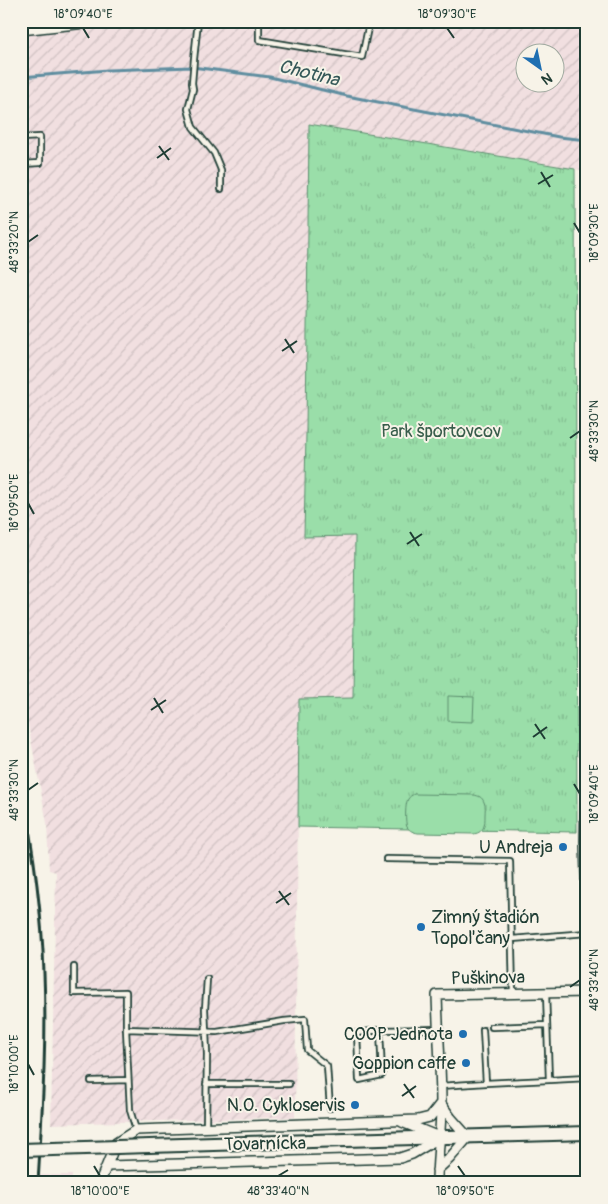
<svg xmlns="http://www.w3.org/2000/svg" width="608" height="1204" font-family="Pangolin,sans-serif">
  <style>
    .built { fill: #f1dfe0 }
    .industrial { fill: url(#industrial-furrows); fill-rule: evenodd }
    .park { fill: url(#park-tufts); stroke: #5c8e6e }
    .pitch { fill: #9adea9; stroke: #5c8e6e }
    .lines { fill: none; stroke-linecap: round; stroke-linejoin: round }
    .stream { stroke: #5f8ea0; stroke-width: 3 }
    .service-casing { stroke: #1f3d34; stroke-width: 8 }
    .minor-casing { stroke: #1f3d34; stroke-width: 12 }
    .secondary-casing { stroke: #1f3d34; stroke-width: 16 }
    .service { stroke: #f7f3e8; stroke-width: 4.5 }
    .minor { stroke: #f7f3e8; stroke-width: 9 }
    .secondary { stroke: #f7f3e8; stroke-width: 12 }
    .rail { stroke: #1f3d34; stroke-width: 3 }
    .secondary-bridge-casing { stroke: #1f3d34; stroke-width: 16; stroke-linecap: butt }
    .secondary-bridge { stroke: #f7f3e8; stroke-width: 12 }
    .ticks { fill: none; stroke: #1f3d34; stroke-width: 2 }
    .poi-dot { fill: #1f6fb2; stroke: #f7f3e8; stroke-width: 2 }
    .labels { text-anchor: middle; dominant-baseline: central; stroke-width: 4; stroke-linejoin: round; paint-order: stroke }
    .park-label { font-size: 18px; fill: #385d4b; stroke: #f7f3e8 }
    .poi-label { font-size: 18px; fill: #1f3d34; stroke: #f7f3e8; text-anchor: end }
    .street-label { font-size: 18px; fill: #1f3d34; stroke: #f7f3e8 }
    .water-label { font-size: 19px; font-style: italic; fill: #345858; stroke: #f7f3e8 }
    .neatline { fill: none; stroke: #1f3d34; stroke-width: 2 }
    .ticks-label { font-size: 12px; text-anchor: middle; fill: #1f3d34 }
  </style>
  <defs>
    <pattern id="industrial-furrows" width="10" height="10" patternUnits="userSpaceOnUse" patternTransform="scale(1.25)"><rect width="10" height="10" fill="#f1dfe0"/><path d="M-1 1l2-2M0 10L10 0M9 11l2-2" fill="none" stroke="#cec0c1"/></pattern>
    <pattern id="park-tufts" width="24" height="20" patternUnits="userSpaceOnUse" patternTransform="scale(1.25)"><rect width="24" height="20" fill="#9adea9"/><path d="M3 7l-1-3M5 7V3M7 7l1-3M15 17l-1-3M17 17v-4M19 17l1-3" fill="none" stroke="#84bf92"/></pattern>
  </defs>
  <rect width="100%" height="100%" fill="#f7f3e8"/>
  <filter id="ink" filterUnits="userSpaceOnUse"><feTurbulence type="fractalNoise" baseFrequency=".02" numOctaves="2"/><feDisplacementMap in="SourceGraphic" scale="10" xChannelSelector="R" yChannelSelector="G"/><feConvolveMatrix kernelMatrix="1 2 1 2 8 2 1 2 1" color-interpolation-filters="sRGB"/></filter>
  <g filter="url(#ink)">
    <!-- built -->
    <path class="built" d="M25 1175H72V1183H25Z"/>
    <!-- industrial -->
    <path class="industrial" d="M21 21H587V171L340 133 306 433 304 537 355 535 353 699H299L295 1117 51 1124 56 872 49 870 47 823 21 688ZM526 52H556V82H526Z"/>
    <!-- park -->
    <path class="park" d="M309 124 575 169 577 832 298 827 299 699 353 698 355 536 304 537 306 433Z"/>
    <!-- pitch -->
    <path class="pitch" d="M448 696 474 697 473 722 448 721Z
      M414 794 474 795C479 796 482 797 484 802 486 806 485 811 485 815 485 824 485 832 474 834L418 833C413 832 410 831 407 827 405 823 405 803 408 799 410 796 411 796 414 794Z"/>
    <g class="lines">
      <!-- stream -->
      <path class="stream" d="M21 77 108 70 192 67 270 77 347 96 559 137 587 140"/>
      <!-- service casing -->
      <g class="service-casing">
        <path id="service" d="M198 21 194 59 192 83 193 89 188 109 193 127 214 153 221 170V189
          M259 21V40L362 57 369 23 357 21
          M21 138 40 137V163L21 164
          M386 859 510 861 513 994
          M512 939 587 933
          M74 967V993L126 992V1029L217 1032 284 1021 305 1019 307 1050 327 1066 330 1108
          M546 993 549 1080 587 1078
          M492 1027 547 1025
          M126 1029 130 1110 136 1130
          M380 1030 382 1075 359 1080 357 1033 380 1030 438 1029
          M483 1030 486 1083 549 1080
          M91 1081 128 1080
          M206 1084H289
          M440 1086 486 1083
          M206 1127 207 1054 205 1009 207 979"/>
      </g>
      <!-- minor casing -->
      <g class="minor-casing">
        <path id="minor" d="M21 30 104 21
          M587 747 585 841 587 913
          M402 1122 434 1135
          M107 1166 400 1158 412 1154 439 1138
          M437 1170 449 1159 468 1137 451 1118 441 1104
          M102 1183V1177L116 1143 136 1130 418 1120 430 1117 441 1103
          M437 1183C437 1157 441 1132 441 1106 441 1069 438 1032 437 995L587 992"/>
      </g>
      <!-- secondary casing -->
      <g class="secondary-casing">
        <path id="secondary" d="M278 1142 587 1133"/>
      </g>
      <!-- service -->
      <use href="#service" class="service"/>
      <!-- minor -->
      <use href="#minor" class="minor"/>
      <!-- secondary -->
      <use href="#secondary" class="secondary"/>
      <!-- rail -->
      <path class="rail" d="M21 784C33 847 42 910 44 973 47 1043 42 1113 38 1183"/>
      <!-- secondary-bridge casing -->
      <g class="secondary-bridge-casing">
        <path id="secondary-bridge" d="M21 1150 278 1142"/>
      </g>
      <!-- secondary-bridge -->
      <use href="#secondary-bridge" class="secondary-bridge"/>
    </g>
  </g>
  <!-- ticks -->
  <path class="ticks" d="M83 28 89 38M447 28 454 38M159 146 169 160M157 158 171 148M541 172 550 187M538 184 553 175M574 223 580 233M28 242 38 235M285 339 294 353M282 351 297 341M570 438 580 431M28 503 34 514M410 532 419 546M407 544 422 534M154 698 163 713M151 710 166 700M535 724 545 739M533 737 547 727M574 784 580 794M28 790 38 783M279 891 289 905M276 903 291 893M570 987 580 980M28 1064 34 1075M404 1084 414 1098M402 1096 416 1086M94 1166 100 1176M458 1166 465 1176M278 1176 288 1170"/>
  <!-- markers -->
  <g class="poi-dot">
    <circle cx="563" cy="847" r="5"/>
    <circle cx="421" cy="927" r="5"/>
    <circle cx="463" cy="1034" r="5"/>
    <circle cx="466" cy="1063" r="5"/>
    <circle cx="355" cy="1105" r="5"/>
  </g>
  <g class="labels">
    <!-- park labels -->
    <g class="park-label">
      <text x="441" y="431">Park športovcov</text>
    </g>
    <!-- poi labels -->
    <g class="poi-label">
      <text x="553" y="847">U Andreja</text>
      <text x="431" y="917" text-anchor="start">Zimný štadión<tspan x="431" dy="21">Topoľčany</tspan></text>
      <text x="453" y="1034">COOP Jednota</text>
      <text x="456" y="1063">Goppion caffe</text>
      <text x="345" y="1105">N.O. Cykloservis</text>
    </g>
    <!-- street labels -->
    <g class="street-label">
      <text transform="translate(488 978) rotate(-1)">Puškinova</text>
      <text transform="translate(265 1144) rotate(-1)">Tovarnícka</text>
    </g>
    <!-- water labels -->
    <g class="water-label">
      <text transform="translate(309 73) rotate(14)">Chotina</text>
    </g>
  </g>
  <!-- margin -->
  <rect width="608" height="1204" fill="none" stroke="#f7f3e8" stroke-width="55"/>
  <!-- north arrow -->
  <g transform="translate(540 68) rotate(147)"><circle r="24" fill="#f7f3e8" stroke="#a1aaa0"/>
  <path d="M0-4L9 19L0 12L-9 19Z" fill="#1f6fb2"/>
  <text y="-8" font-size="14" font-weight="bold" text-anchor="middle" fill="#1f3d34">N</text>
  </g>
  <rect x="28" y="28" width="552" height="1148" class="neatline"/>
  <g class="ticks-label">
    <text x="83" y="18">18°09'40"E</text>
    <text x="447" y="18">18°09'30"E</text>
    <text transform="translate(594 233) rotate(-90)" y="4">18°09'30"E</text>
    <text transform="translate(14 242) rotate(-90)" y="4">48°33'20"N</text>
    <text transform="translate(594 431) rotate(-90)" y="4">48°33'30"N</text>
    <text transform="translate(14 503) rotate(-90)" y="4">18°09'50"E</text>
    <text transform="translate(14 790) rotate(-90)" y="4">48°33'30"N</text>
    <text transform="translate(594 794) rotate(-90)" y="4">18°09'40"E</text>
    <text transform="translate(594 980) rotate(-90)" y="4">48°33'40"N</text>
    <text transform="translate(14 1064) rotate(-90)" y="4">18°10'00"E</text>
    <text x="100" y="1195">18°10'00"E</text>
    <text x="278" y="1195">48°33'40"N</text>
    <text x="465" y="1195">18°09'50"E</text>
  </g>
</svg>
